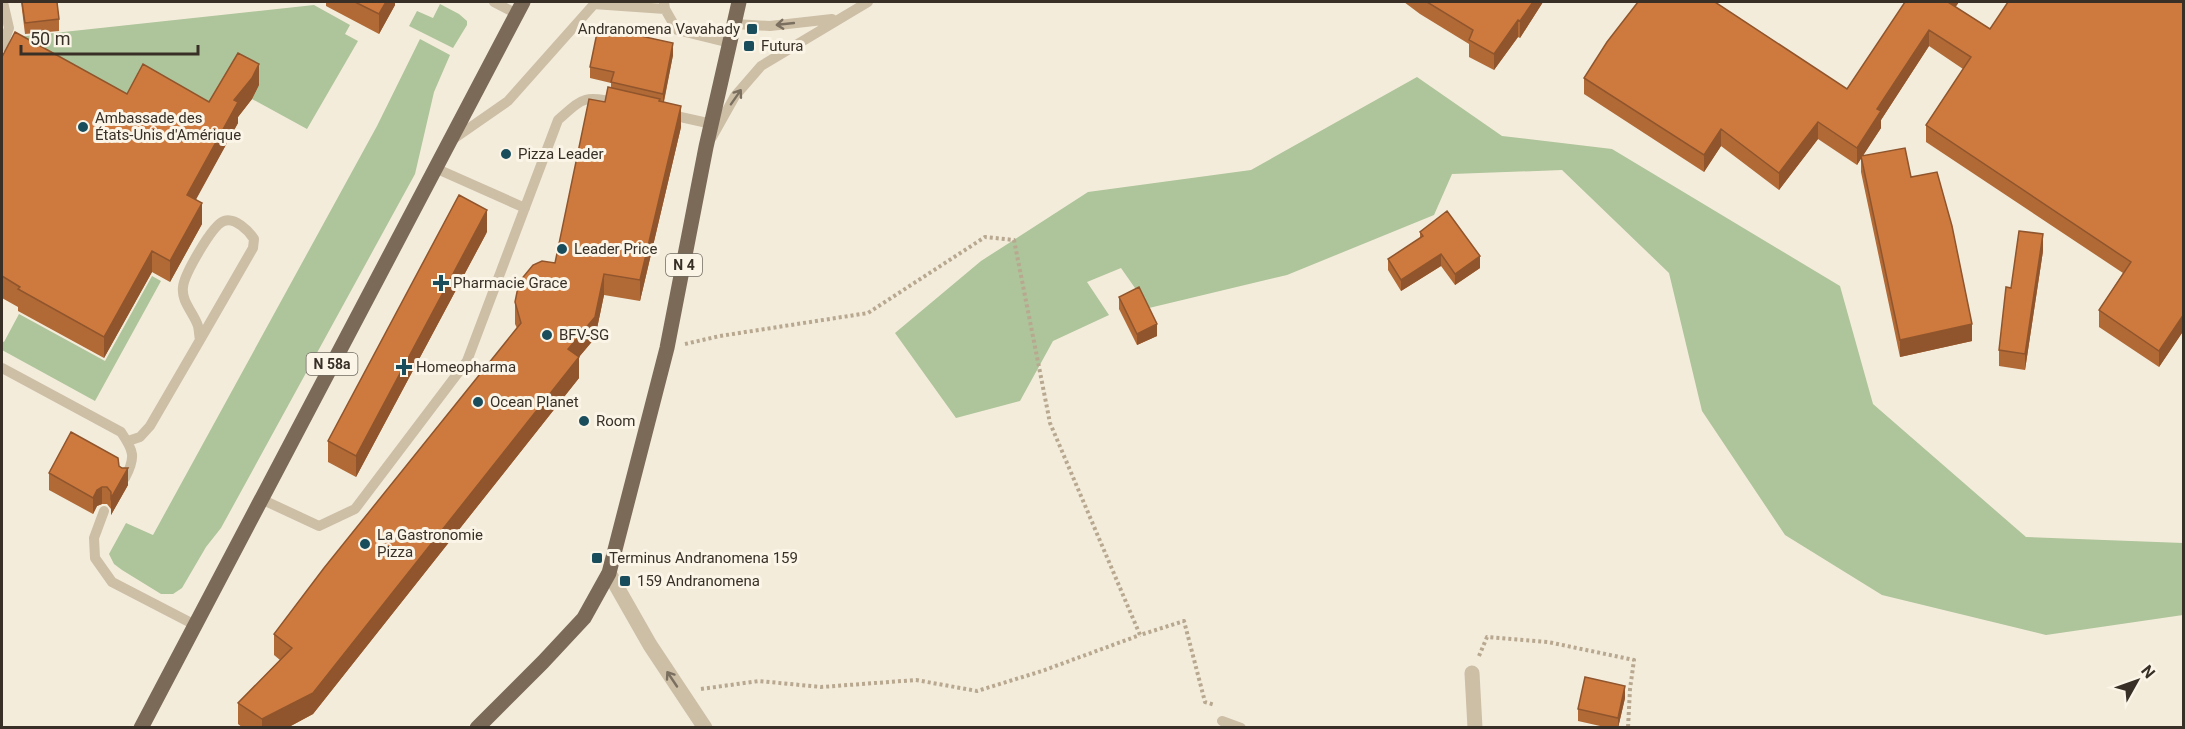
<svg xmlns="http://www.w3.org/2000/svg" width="2185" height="729" font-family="Roboto,sans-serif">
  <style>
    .green { fill: #aec49a }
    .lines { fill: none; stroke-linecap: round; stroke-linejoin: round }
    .path { stroke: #b8a890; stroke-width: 4; stroke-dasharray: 3 3; stroke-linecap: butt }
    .service { stroke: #cdbea6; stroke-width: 10 }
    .minor { stroke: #cdbea6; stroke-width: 15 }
    .tertiary { stroke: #cdbea6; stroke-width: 15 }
    .primary { stroke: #7b6a57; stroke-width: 15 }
    .wall { fill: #b16936 }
    .shaded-wall { fill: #90552c }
    .building { fill: #ce7a3f; stroke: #90552c; stroke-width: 1.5 }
    .oneway { stroke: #7b7060 }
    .poi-dot { fill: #1a4d5c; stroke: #fbf5e8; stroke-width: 2 }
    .labels { text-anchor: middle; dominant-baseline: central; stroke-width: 6; stroke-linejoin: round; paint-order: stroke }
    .shield { fill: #fbf5e8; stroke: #726b61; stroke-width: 1.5 }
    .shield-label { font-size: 14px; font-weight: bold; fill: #383027 }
    .poi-label { font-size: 15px; fill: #383027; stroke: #fbf5e8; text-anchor: start }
  </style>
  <rect width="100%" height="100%" fill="#f3ecdb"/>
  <!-- green -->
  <path class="green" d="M440 4 459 14 467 21V25L453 48 409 26 417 11 433 18Z
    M314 5 350 25 345 34 358 41 307 129 252 99 259 85 209 123 116 134 17 37Z
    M420 39 450 55 434 92 415 174 221 528 206 547 182 588 173 594H161L122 570 114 564 109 554 126 523 153 535 377 126Z
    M1417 77 1502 136 1612 149 1840 286 1873 404 2026 537 2183 543V615L2046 635 1882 595 1785 535 1702 411 1669 273 1562 170 1452 174 1434 215 1287 275 1149 308 1121 268 1087 282 1109 315 1053 341 1020 401 956 418 895 333 981 261 1088 192 1251 170Z
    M152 276 161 281 95 401 2 350V341L4 342 19 314 105 361Z"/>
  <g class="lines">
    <!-- path -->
    <path class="path" d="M685 344 720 336 868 313 985 237 1014 240 1050 423 1140 635 1184 621 1205 702 1215 705
      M1479 656 1487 637 1548 642 1634 660 1630 689 1628 728
      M701 689 759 681 821 687 916 680 977 691 1042 671 1140 635"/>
    <!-- service -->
    <path class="service" d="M494 2 517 14
      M664 2 665 9 677 30 730 43
      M593 4 665 9
      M735 24 770 26 832 19
      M2 47 9 28 3 2
      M667 114 712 124
      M712 137 735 96 761 66 868 2
      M452 140 508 101 596 2
      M435 168 525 208
      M2 368 121 432C134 451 136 457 125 478
      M128 441 140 437 150 426 200 340C199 335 199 330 198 326 194 313 181 302 183 287 184 275 212 225 224 221 235 217 249 231 254 239L253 248 200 340
      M261 499 319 526 355 509 467 361 558 120C583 98 583 95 617 103
      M104 511 94 538 95 558 112 582 195 625
      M1222 721 1241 728"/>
    <!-- minor -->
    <path class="minor" d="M1472 673 1475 728"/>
    <!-- tertiary -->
    <path class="tertiary" d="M609 573 650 645 705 728"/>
    <!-- primary -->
    <path class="primary" d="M141 728 523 2
      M477 728 543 662 584 618 609 573 667 348 706 147 739 2"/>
  </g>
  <!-- wall -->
  <path class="wall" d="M21 2H57L59 19V31L25 34Z
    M326 2H395V5L379 34 326 6Z
    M1404 2H1543L1520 38 1518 37 1494 70 1469 57V44L1420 14Z
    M1905 2H1959L1955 7 1990 29 2184 2V330L2159 367 2099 327V310L2123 273 1926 142V125L1963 69 1929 46 1881 120V128L1863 155 1911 177 1972 341 1900 357 1861 172V158L1857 165 1818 139 1779 190 1721 146 1704 172 1584 94V78L1847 89Z
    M617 33 637 35 673 55 664 102 681 127 640 301 604 295 595 338 579 357V378L313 714 287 728H243L238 724V703L280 660 274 655V634L517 328 515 324V302L555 263 605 102 611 88V83L590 78V67Z
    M2 57 127 94 209 102 259 85 252 99 238 117V123L195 200 202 224 170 282 152 272 104 358 18 311V307L2 298Z
    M487 232 356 477 328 462V441Z
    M1420 232 1480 268 1455 285 1441 266 1401 291 1388 270V259L1420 238Z
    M2043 251 2025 370 1999 366V350L2011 288Z
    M1119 297 1157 336 1137 345 1119 309Z
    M119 466 128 485 111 515V509L107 504H102L97 506 93 514 49 490V473Z
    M1625 698 1618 728H1609L1578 721V709Z"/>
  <!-- shaded-wall -->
  <path class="shaded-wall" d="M386 2H395V5L379 34V14Z
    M1533 2H1543L1520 38V21Z
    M1948 2H1959L1948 18Z
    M1518 20V37L1494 70V54Z
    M1929 30V46L1881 120V128L1857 165V148L1877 109Z
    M673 43V55L663 105V94Z
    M259 64V85L252 99 238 117V123L187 216V195L234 100Z
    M681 106V127L640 301V280Z
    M1818 122V139L1779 190V173Z
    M1721 129V146L1704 172V155Z
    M202 203V224L170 282V261Z
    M487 210V232L356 477V456Z
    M2043 234V251L2025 370V354Z
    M152 251V272L104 358V337Z
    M1441 254V266L1401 291V280Z
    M1480 256V268L1455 285V274Z
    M604 274V295L595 338 579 357V378L313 714 287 728H262V719L568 349Z
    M2184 314V330L2159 367V351Z
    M1157 324V336L1137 345V334Z
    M1972 324V341L1900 357V340Z
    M128 468V485L111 515V498Z
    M102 487V504L97 506 93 514V498L97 490Z
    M1625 686V698L1618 728V718Z"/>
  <!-- building -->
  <path class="building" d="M22 2H57L59 19 25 23Z
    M355 2H386L379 14Z
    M1427 2H1533L1520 21 1518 20 1494 54 1469 40 1473 30Z
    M1638 2H1715L1847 89 1905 2H1948L1990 29 2008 2H2184V314L2159 351 2099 310 2131 262 1926 125 1971 57 1929 30 1877 109 1881 111 1857 148 1818 122 1779 173 1721 129 1704 155 1584 78 1607 42Z
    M598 28 617 33V28L637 32 636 35 673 43 663 94 611 82 614 72 590 67Z
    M15 32 127 94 143 64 209 102 238 53 259 64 252 78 234 100 238 102 187 195 202 203 170 261 152 251 104 337 18 289 20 287 2 276V57Z
    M608 87 660 99 659 101 681 106 640 280 604 274 595 317 568 349 579 357 313 693 262 719 238 703 292 648 274 634 324 568 521 323 515 302 519 282 533 265 542 261 555 263 589 99 605 102Z
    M1905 148 1911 177 1937 172 1952 226 1972 324 1900 340 1861 156Z
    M459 195 487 210 356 456 328 441Z
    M1447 211 1480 256 1455 274 1441 254 1401 280 1388 259 1423 236 1420 232Z
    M2019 231 2043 234 2025 354 1999 350 2006 287 2011 288Z
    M1139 287 1157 324 1137 334 1119 297Z
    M71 432 118 458 119 466 122 468H128L111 498V492L107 487H102L97 490 93 498 49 473Z
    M1585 677 1625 686 1618 718 1578 709Z"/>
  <!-- one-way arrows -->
  <defs><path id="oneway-shaft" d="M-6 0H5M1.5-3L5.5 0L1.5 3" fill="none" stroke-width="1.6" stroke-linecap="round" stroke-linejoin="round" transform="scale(1.5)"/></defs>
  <g class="oneway">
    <use href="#oneway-shaft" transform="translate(785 24) rotate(174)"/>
    <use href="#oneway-shaft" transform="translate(736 97) rotate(-55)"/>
    <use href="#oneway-shaft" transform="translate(672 679) rotate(-124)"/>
  </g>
  <!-- markers -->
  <g class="poi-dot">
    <rect x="746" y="23" width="12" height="12" rx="3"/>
    <rect x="743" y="40" width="12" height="12" rx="3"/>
    <circle cx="83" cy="127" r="6"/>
    <circle cx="506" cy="154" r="6"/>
    <circle cx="562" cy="249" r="6"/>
    <path d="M438 274h6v6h6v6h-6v6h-6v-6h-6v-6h6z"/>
    <circle cx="547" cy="335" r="6"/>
    <path d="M401 358h6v6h6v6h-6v6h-6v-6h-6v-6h6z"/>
    <circle cx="478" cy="402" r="6"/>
    <circle cx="584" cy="421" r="6"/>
    <circle cx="365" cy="544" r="6"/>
    <rect x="591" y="552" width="12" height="12" rx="3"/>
    <rect x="619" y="575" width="12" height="12" rx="3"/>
  </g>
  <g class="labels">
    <!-- shield labels -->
    <g class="shield">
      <rect x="666" y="254" width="36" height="22" rx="4.5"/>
      <rect x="306.5" y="353" width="51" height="22" rx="4.5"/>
    </g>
    <g class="shield-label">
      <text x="684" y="265">N 4</text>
      <text x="332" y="364">N 58a</text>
    </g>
    <!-- poi labels -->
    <g class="poi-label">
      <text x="740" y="29" text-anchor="end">Andranomena Vavahady</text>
      <text x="761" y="46">Futura</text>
      <text x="95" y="118">Ambassade des<tspan x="95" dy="17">États-Unis d'Amérique</tspan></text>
      <text x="518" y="154">Pizza Leader</text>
      <text x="574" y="249">Leader Price</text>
      <text x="453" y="283">Pharmacie Grace</text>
      <text x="559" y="335">BFV-SG</text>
      <text x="416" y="367">Homeopharma</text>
      <text x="490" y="402">Ocean Planet</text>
      <text x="596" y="421">Room</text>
      <text x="377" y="535">La Gastronomie<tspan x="377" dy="17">Pizza</tspan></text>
      <text x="609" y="558">Terminus Andranomena 159</text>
      <text x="637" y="581">159 Andranomena</text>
    </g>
  </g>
  <!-- border -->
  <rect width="2185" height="729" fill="none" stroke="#383027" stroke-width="6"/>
  <!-- north arrow -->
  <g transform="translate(2137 681) rotate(50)" stroke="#fbf5e8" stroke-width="4.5" paint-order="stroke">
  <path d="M0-4.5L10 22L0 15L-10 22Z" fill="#383027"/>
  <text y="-9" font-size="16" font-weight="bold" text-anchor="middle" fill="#383027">N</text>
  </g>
  <!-- scale -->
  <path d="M21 45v9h177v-9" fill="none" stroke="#383027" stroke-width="3"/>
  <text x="30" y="45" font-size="18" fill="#383027" stroke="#fbf5e8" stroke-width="4.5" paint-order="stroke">50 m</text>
</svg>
